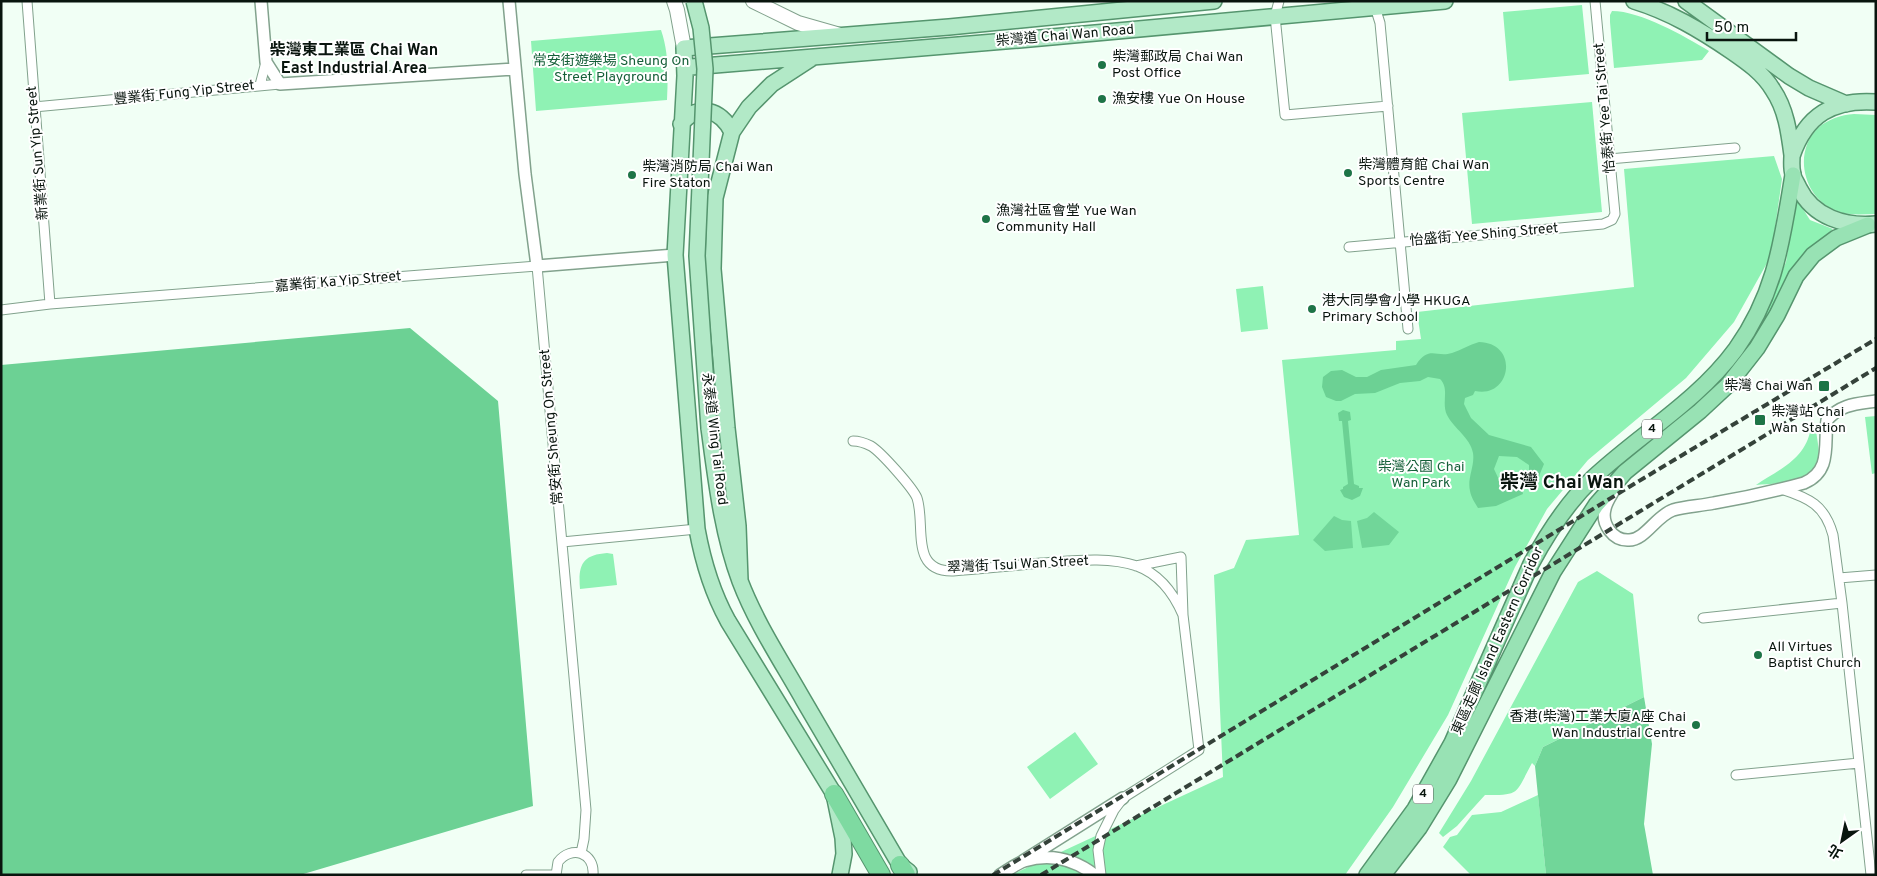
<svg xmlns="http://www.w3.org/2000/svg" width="1877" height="876" font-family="Overpass,'Noto Sans TC',sans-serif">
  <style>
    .green { fill: #8ff2b4 }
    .forest { fill: #71d699 }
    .water { fill: #6cd194 }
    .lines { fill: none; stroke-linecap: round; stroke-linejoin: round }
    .minor-casing { stroke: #82a28d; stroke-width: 11 }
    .tertiary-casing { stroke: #82a28d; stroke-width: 14 }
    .secondary-casing { stroke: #82a28d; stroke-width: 16 }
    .primary-casing { stroke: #55956e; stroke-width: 18 }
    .trunk-casing { stroke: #55956e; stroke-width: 18 }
    .motorway-casing { stroke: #55956e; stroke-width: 20 }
    .minor { stroke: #fff; stroke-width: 9 }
    .tertiary { stroke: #fff; stroke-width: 11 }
    .secondary { stroke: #fff; stroke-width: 14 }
    .primary { stroke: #b2e9c7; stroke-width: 15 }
    .trunk { stroke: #98e2b4; stroke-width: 15 }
    .motorway { stroke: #7edaa1; stroke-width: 18 }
    .rail { stroke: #35423a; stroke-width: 4; stroke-dasharray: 8 4; stroke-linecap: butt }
    .primary-bridge-casing { stroke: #55956e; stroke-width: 18; stroke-linecap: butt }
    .primary-bridge { stroke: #b2e9c7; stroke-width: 15 }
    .poi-dot { fill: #1e7447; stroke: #fff; stroke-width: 2 }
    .labels { text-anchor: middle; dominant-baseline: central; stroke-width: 4; stroke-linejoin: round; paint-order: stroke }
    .shield { fill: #fff; stroke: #535b56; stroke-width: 1 }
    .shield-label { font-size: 12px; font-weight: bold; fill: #09150e }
    .street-label { font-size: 14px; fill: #09150e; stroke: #fff }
    .poi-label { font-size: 14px; fill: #09150e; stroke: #fff; text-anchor: start }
    .park-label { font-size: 14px; fill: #145f38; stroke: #fff }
    .quarter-label { font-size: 16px; font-weight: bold; fill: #09150e; stroke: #fff }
    .district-label { font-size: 19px; font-weight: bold; fill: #09150e; stroke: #fff }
  </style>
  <rect width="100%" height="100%" fill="#f1fff5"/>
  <!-- green -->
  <path class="green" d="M1582 5 1589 74 1509 81 1503 12Z
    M1612 11C1641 11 1684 36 1709 51L1702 60 1614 68 1610 22V15Z
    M661 30C669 53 668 76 667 100L536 111 531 41Z
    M1592 102 1602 212 1472 224 1462 113Z
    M1854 114 1876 115V214C1863 214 1849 216 1837 211 1804 199 1792 153 1818 128 1828 119 1841 115 1854 114Z
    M1774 156 1782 179 1771 256 1734 322 1686 378 1588 460 1547 509 1515 567 1448 715 1393 807 1345 875H1011L1223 777 1214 575 1234 568 1246 540 1299 535 1282 360 1396 350V341L1421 339 1417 312 1634 287 1624 169Z
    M1796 198 1810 220 1833 229 1794 266 1763 328 1759 327 1786 262Z
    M1263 286 1268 329 1241 332 1236 289Z
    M1876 416V473L1872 474 1865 417Z
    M1813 426 1816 430C1817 439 1820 452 1819 461 1815 484 1774 483 1756 485 1781 468 1805 460 1811 428Z
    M607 553 613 554 617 585 580 589C578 565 582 555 607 553Z
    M1597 571 1633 594 1644 697 1543 747 1535 766 1532 763C1515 794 1521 795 1485 795L1457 826 1443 837 1439 833 1471 781 1578 582Z
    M1075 732 1098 764 1050 799 1027 767Z
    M1538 795 1546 875H1471L1443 847 1450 837 1457 835 1472 815 1501 812Z"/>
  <!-- forest -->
  <path class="forest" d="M1374 512 1399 532 1389 545 1362 548 1357 521 1367 518Z
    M1334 516 1342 520 1351 521 1353 548 1325 551 1313 540Z
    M1644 697 1652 744 1644 824 1653 875H1546L1535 766 1543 747Z"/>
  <!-- water -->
  <path class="water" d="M410 328 498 401 533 806 300 875H1V365Z
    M1479 342C1520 343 1511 399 1475 391L1473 395 1465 398 1464 404 1471 418 1489 435 1531 447 1544 464 1539 476 1529 473V465L1517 457 1499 456 1494 469 1501 484 1521 485 1523 494 1496 506 1478 508C1475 503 1471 497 1470 491 1467 478 1475 466 1473 453 1470 437 1454 429 1447 415 1441 402 1450 389 1440 379L1428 377 1420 381 1400 383 1375 393 1355 394 1341 401H1336L1326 397 1322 387 1323 377 1331 371 1342 370 1356 377H1367L1381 370 1416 365C1429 345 1436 358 1452 353 1461 350 1469 345 1479 342Z
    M1343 410 1350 412 1351 420 1348 421 1354 484 1359 486V488H1363L1360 496 1352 500 1344 497 1340 490 1343 489V487L1348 484 1342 421H1339L1338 413Z"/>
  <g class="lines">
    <!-- minor casing -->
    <g class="minor-casing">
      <path id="minor" d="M27 1 50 304
        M1279 1 1275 16 1285 115 1388 106
        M1375 7 1380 23 1408 329
        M260 85 266 62
        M34 107 280 84
        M1609 159 1735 148
        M1349 247 1603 224 1612 220 1615 214 1595 1
        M1 310 50 304 537 266 586 810 584 839 581 853
        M853 441C859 441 865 443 871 446 881 452 913 488 917 498 926 525 909 572 953 571 983 568 1012 566 1041 563 1072 561 1107 556 1137 566 1159 574 1174 594 1183 615
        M1781 489C1809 498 1825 505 1833 535L1842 603 1871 875
        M562 542 697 529
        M1839 578 1876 575
        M1703 618 1842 603
        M1736 775 1859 763
        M526 875H556
        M556 875 558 862C571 845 595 852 593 875
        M1101 875 1098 850 1101 836 1114 810 1123 798 1199 750 1183 615 1181 557 1136 566"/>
    </g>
    <!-- tertiary casing -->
    <g class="tertiary-casing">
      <path id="tertiary" d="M261 1 266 62 280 84 515 69
        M509 1 525 174 537 266 675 255
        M1613 492C1610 497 1606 503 1605 509 1601 524 1613 541 1629 540 1645 540 1656 516 1673 510 1686 506 1700 506 1714 503 1744 498 1775 491 1804 483 1832 471 1824 445 1827 420 1841 404 1856 404 1876 401
        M1023 861 1123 798
        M1000 875C1008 870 1016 864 1024 861 1050 853 1074 859 1095 875"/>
    </g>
    <!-- secondary casing -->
    <g class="secondary-casing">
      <path id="secondary" d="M674 1 677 10 684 48
        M753 1 798 23 840 35"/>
    </g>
    <!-- primary casing -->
    <g class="primary-casing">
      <path id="primary" d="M1634 1C1670 12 1700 30 1731 51 1747 62 1763 73 1773 90 1786 109 1789 132 1792 155 1792 161 1791 168 1793 174 1793 178 1797 183 1799 188 1813 217 1845 227 1876 224
        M1686 1 1789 76 1809 88 1846 104
        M691 67 1019 40 1445 1
        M681 124C698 102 721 110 732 132
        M1792 156C1806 115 1833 99 1876 102
        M709 428C716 479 722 533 740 581 756 623 782 662 804 701 836 756 868 810 900 865L909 872
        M740 580 738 526 727 428 713 269 715 198 732 132 749 107 772 84 812 58
        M840 875 844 854 843 838 834 794 728 621C712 592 703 562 697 529L675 255 685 76 684 48 949 27 1214 1"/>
    </g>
    <!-- trunk casing -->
    <g class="trunk-casing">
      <path id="trunk" d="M1367 875 1415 809 1452 743 1531 564C1548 532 1567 503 1593 478 1640 434 1697 402 1736 349 1776 293 1782 240 1793 175
        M1383 875 1419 828 1449 779 1553 572 1596 505 1625 472 1700 411 1728 385 1757 348 1777 315 1796 276 1813 255 1836 238 1868 225"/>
    </g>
    <!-- motorway casing -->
    <g class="motorway-casing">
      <path id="motorway" d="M834 794 881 875
        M900 865 906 875"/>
    </g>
    <!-- minor -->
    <use href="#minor" class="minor"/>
    <!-- tertiary -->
    <use href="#tertiary" class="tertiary"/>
    <!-- secondary -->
    <use href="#secondary" class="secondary"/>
    <!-- primary -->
    <use href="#primary" class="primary"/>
    <!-- trunk -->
    <use href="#trunk" class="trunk"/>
    <!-- motorway -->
    <use href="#motorway" class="motorway"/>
    <!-- rail -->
    <path class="rail" d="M993 875 1634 484 1876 339
      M1041 875 1876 368"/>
    <!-- primary-bridge casing -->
    <g class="primary-bridge-casing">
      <path id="primary-bridge" d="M694 1 701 28 705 69 697 256 709 428"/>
    </g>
    <!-- primary-bridge -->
    <use href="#primary-bridge" class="primary-bridge"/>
  </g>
  <!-- markers -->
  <g class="poi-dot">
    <circle cx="1102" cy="65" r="5"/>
    <circle cx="1102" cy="99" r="5"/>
    <circle cx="1348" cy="173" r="5"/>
    <circle cx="632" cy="175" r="5"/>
    <circle cx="986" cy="219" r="5"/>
    <circle cx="1312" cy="309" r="5"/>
    <rect x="1818" y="380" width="12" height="12" rx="2.5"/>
    <rect x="1754" y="414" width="12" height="12" rx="2.5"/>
    <circle cx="1758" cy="655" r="5"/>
    <circle cx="1696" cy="725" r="5"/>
  </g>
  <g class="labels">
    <!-- shield labels -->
    <g class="shield">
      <rect x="1642" y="419.5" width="20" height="19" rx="4"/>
      <rect x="1413" y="784.5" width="20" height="19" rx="4"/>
    </g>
    <g class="shield-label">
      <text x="1652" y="429">4</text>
      <text x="1423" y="794">4</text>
    </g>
    <!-- street labels -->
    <g class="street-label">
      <text transform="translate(1065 36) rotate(-5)">柴灣道 Chai Wan Road</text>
      <text transform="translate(184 93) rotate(-6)">豐業街 Fung Yip Street</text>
      <text transform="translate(1605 108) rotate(-95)">怡泰街 Yee Tai Street</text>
      <text transform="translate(38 153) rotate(-95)">新業街 Sun Yip Street</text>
      <text transform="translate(1484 235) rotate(-5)">怡盛街 Yee Shing Street</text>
      <text transform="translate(338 282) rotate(-5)">嘉業街 Ka Yip Street</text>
      <text transform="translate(552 427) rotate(-95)">常安街 Sheung On Street</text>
      <text transform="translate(714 439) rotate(83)">永泰道 Wing Tai Road</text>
      <text transform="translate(1018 565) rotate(-3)">翠灣街 Tsui Wan Street</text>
      <text transform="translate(1498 641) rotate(-66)">東區走廊 Island Eastern Corridor</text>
    </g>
    <!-- poi labels -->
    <g class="poi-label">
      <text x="1112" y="57">柴灣郵政局 Chai Wan<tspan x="1112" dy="16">Post Office</tspan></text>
      <text x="1112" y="99">漁安樓 Yue On House</text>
      <text x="1358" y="165">柴灣體育館 Chai Wan<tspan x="1358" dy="16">Sports Centre</tspan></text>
      <text x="642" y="167">柴灣消防局 Chai Wan<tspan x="642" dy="16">Fire Staton</tspan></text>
      <text x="996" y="211">漁灣社區會堂 Yue Wan<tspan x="996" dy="16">Community Hall</tspan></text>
      <text x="1322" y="301">港大同學會小學 HKUGA<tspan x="1322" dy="16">Primary School</tspan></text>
      <text x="1813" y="386" text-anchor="end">柴灣 Chai Wan</text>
      <text x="1771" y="412">柴灣站 Chai<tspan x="1771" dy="16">Wan Station</tspan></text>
      <text x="1768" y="647">All Virtues<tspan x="1768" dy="16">Baptist Church</tspan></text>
      <text x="1686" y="717" text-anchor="end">香港(柴灣)工業大廈A座 Chai<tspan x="1686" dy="16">Wan Industrial Centre</tspan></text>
    </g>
    <!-- park labels -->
    <g class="park-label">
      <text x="611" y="61">常安街遊樂場 Sheung On<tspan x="611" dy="16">Street Playground</tspan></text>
      <text x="1421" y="467">柴灣公園 Chai<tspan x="1421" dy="16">Wan Park</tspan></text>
    </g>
    <!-- quarter labels -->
    <g class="quarter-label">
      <text x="354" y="51">柴灣東工業區 Chai Wan<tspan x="354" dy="18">East Industrial Area</tspan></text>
    </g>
    <!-- district labels -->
    <g class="district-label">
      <text x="1562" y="483">柴灣 Chai Wan</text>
    </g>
  </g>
  <!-- border -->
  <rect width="1877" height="876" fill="none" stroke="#09150e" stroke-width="5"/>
  <!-- north arrow -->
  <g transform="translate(1842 841) rotate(213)" stroke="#ffffff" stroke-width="4" paint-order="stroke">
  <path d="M0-4L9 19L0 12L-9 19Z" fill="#09150e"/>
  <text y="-8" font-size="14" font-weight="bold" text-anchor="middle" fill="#09150e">北</text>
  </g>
  <!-- scale -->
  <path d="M1707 32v8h89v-8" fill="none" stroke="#09150e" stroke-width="2.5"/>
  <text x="1714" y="32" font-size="15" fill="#09150e" stroke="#ffffff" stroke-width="4" paint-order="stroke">50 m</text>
</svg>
